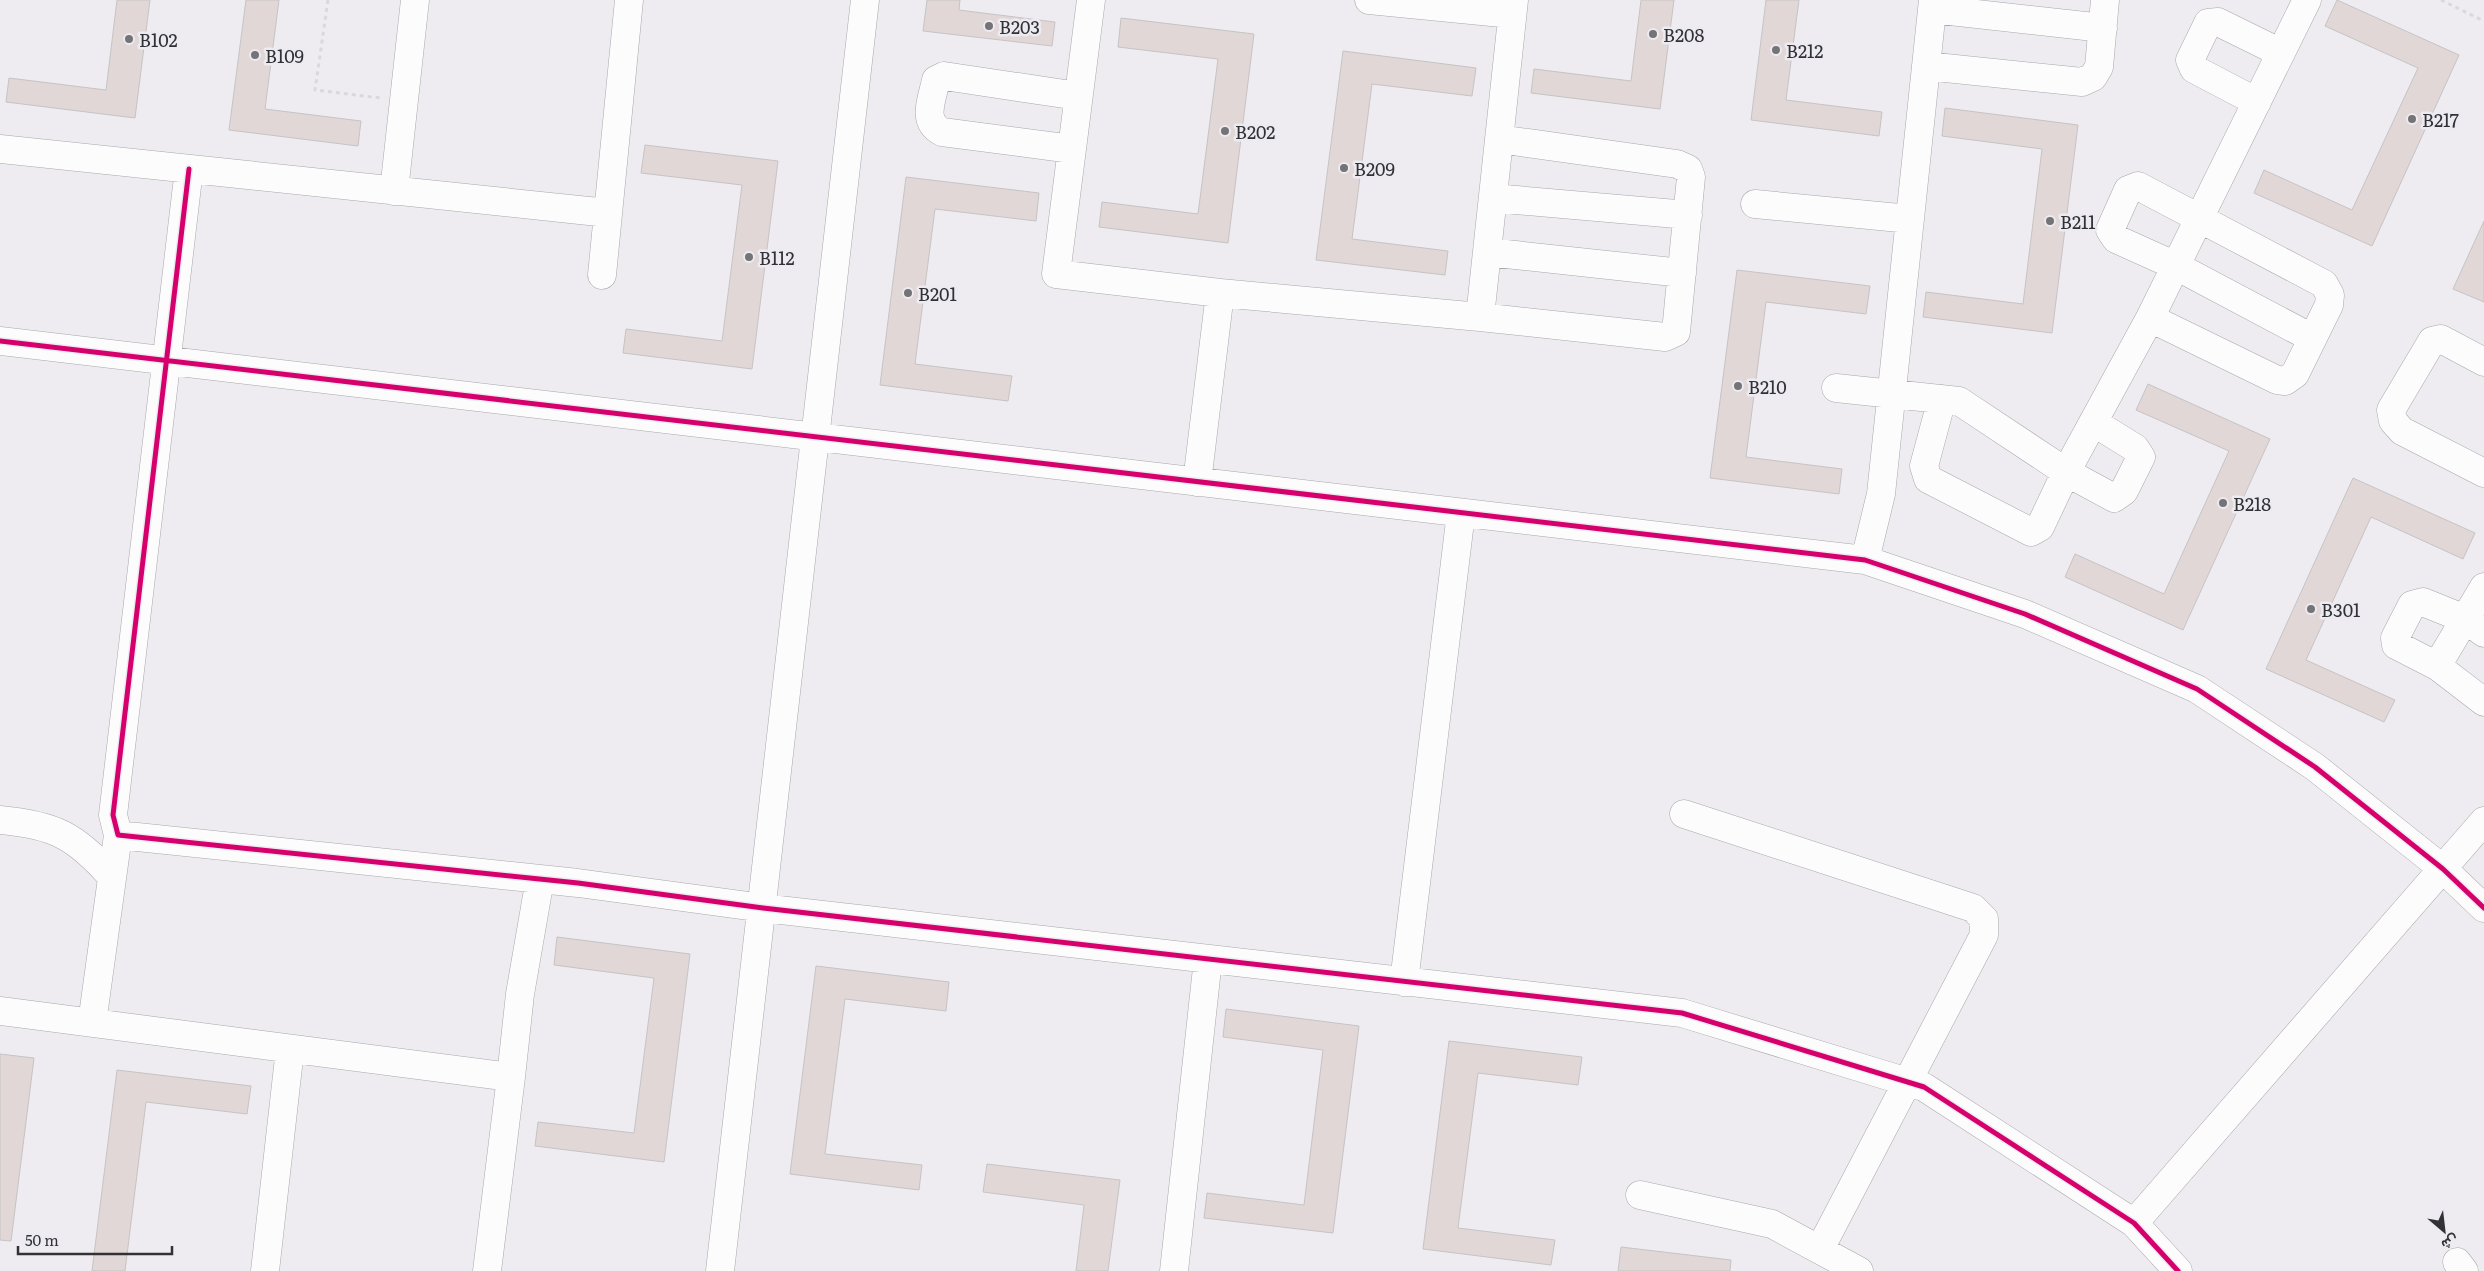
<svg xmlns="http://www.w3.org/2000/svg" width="2484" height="1271" font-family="Literata,Vazirmatn,serif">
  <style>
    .building { fill: #e1d7d6; stroke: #c6c3c5 }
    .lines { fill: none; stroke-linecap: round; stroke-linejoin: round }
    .minor-casing { stroke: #a8a7aa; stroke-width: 29 }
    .path { stroke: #dad9da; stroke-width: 3; stroke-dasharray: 4 4; stroke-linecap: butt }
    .minor { stroke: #fcfcfd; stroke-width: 28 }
    .cycleway-casing { stroke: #edebf2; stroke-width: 8 }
    .cycleway { stroke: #d6006c; stroke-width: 5 }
    .poi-dot { fill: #747376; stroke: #edebf2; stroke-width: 2 }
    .labels { text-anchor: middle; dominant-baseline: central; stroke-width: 5; stroke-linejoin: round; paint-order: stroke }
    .poi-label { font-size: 18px; fill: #323234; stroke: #edebf2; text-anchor: start }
  </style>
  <rect width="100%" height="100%" fill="#eeecf1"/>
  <!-- building -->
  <path class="building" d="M117 0H150L135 118 6 102 9 78 106 90Z
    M246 0H279L265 109 361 121 358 146 229 130Z
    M927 0H960L959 10 1055 22 1052 46 923 31Z
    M1641 0H1674L1660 109 1531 93 1534 69 1631 81Z
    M1766 0H1799L1786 100 1882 112 1879 136 1751 120Z
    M2337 0 2459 55 2372 246 2254 193 2264 170 2352 210 2418 68 2325 26Z
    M1121 18 1254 34 1228 243 1099 227 1102 202 1198 214 1218 59 1118 47Z
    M1343 51 1476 68 1472 96 1372 84 1352 239 1448 251 1445 275 1316 260Z
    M1945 108 2078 125 2052 333 1923 317 1926 292 2023 304 2042 149 1942 136Z
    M645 145 778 161 752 369 623 353 626 329 722 341 742 185 641 173Z
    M906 177 1039 193 1036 221 935 209 915 364 1012 376 1008 401 880 385Z
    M2484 221V302L2453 289Z
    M1737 270 1870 286 1866 314 1766 302 1746 457 1842 469 1839 494 1710 478Z
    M2148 384 2270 439 2183 630 2065 577 2075 554 2164 594 2229 451 2136 410Z
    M2353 478 2475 533 2463 559 2371 517 2306 660 2395 700 2384 722 2266 669Z
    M557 937 690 954 664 1162 535 1146 538 1122 634 1133 654 978 554 965Z
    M816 966 949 982 946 1011 845 999 825 1154 922 1165 919 1190 790 1174Z
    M1226 1009 1359 1026 1333 1233 1204 1218 1207 1193 1304 1205 1323 1050 1223 1037Z
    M1449 1041 1582 1057 1578 1085 1478 1073 1458 1228 1555 1240 1551 1265 1423 1249Z
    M0 1054 34 1058 11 1241 0 1240Z
    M117 1070 251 1086 247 1114 146 1102 125 1271H92Z
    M987 1164 1120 1180 1108 1271H1076L1084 1205 983 1192Z
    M1621 1247 1731 1260 1730 1271H1618Z"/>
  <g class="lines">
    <!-- minor casing -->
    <g class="minor-casing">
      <path id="minor" d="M1091 0 1056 274 1220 293 1480 317 1514 0
        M1369 0 1512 14
        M1932 9 2103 28
        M1926 66 2082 82 2093 77 2099 67 2105 0
        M2257 102 2194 69 2190 60 2208 23 2218 22 2281 53
        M0 149 608 213
        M1072 149 942 132C921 121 932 100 936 80L944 76 1078 96
        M189 169 113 815 118 835 578 883 763 908 1682 1013 1924 1087 2134 1223 2178 1271
        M394 191 415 0
        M1493 198 1688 215
        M1755 204 1910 219
        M1487 252 1682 273
        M602 275 629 0
        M1480 317 1665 337 1676 332 1691 177 1688 169 1677 164 1499 139
        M2150 318 2277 380 2285 381 2295 374 2329 305 2330 295 2324 284 2138 186 2128 190 2110 230 2116 239 2176 266 2312 338
        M0 341 1865 560 2025 614 2197 689 2315 767 2443 869 2484 908
        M2484 362 2441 339 2432 341 2391 410 2393 421 2402 431 2484 473
        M1836 388 1959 401 2066 472 2150 318 2307 0
        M1942 399 1924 466 1928 479 2031 532 2040 527 2066 472 2114 498 2124 491 2141 457 2135 448 2093 422
        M1197 482 1220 293
        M1865 560 1881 494 1933 0
        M2484 587 2465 619 2484 633
        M2437 666 2465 619 2423 602 2412 605 2395 638 2396 645 2437 666 2484 702
        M1684 814 1973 908 1984 919V935L1820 1249
        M0 820C55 825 76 836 112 877
        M1404 982 1461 513
        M0 1011 511 1077 487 1271
        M92 1023 118 835
        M511 1077 520 994 540 879
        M1640 1195 1772 1224 1859 1271
        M2134 1223 2484 821
        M2457 1262 2464 1271
        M265 1271 290 1049
        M720 1271 865 0
        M1174 1271 1208 959"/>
    </g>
    <!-- path -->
    <path class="path" d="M328 0 315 90 381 98
      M2441 0 2484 21"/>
    <!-- minor -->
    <use href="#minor" class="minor"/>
    <!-- cycleway casing -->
    <g class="cycleway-casing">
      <path id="cycleway" d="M189 169 113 815 118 835 578 883 763 908 1682 1013 1924 1087 2134 1223 2178 1271
        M0 341 1865 560 2025 614 2197 689 2315 767 2443 869 2484 908"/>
    </g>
    <!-- cycleway -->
    <use href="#cycleway" class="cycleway"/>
  </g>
  <!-- markers -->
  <g class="poi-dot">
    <circle cx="989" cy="26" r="5"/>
    <circle cx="1653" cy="34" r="5"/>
    <circle cx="129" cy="39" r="5"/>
    <circle cx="1776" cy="50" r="5"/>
    <circle cx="255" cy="55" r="5"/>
    <circle cx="2412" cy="119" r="5"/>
    <circle cx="1225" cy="131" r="5"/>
    <circle cx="1344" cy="168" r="5"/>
    <circle cx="2050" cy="221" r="5"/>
    <circle cx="749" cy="257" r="5"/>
    <circle cx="908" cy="293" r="5"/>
    <circle cx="1738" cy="386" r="5"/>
    <circle cx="2223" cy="503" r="5"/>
    <circle cx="2311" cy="609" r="5"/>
  </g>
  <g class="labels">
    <!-- poi labels -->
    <g class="poi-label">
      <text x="999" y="26">B203</text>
      <text x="1663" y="34">B208</text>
      <text x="139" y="39">B102</text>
      <text x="1786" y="50">B212</text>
      <text x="265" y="55">B109</text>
      <text x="2422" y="119">B217</text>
      <text x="1235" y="131">B202</text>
      <text x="1354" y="168">B209</text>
      <text x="2060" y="221">B211</text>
      <text x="759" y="257">B112</text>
      <text x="918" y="293">B201</text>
      <text x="1748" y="386">B210</text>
      <text x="2233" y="503">B218</text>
      <text x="2321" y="609">B301</text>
    </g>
  </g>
  <!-- north arrow -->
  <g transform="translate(2444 1231) rotate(152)" stroke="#edebf2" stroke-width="4" paint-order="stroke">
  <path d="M0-4L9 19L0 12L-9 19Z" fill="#323234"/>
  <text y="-8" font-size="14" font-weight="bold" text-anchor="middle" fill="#323234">ش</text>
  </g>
  <!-- scale -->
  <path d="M18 1246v8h154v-8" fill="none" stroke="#323234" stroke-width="2.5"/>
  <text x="25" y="1246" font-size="15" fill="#323234" stroke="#edebf2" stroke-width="4" paint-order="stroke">50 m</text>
</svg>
